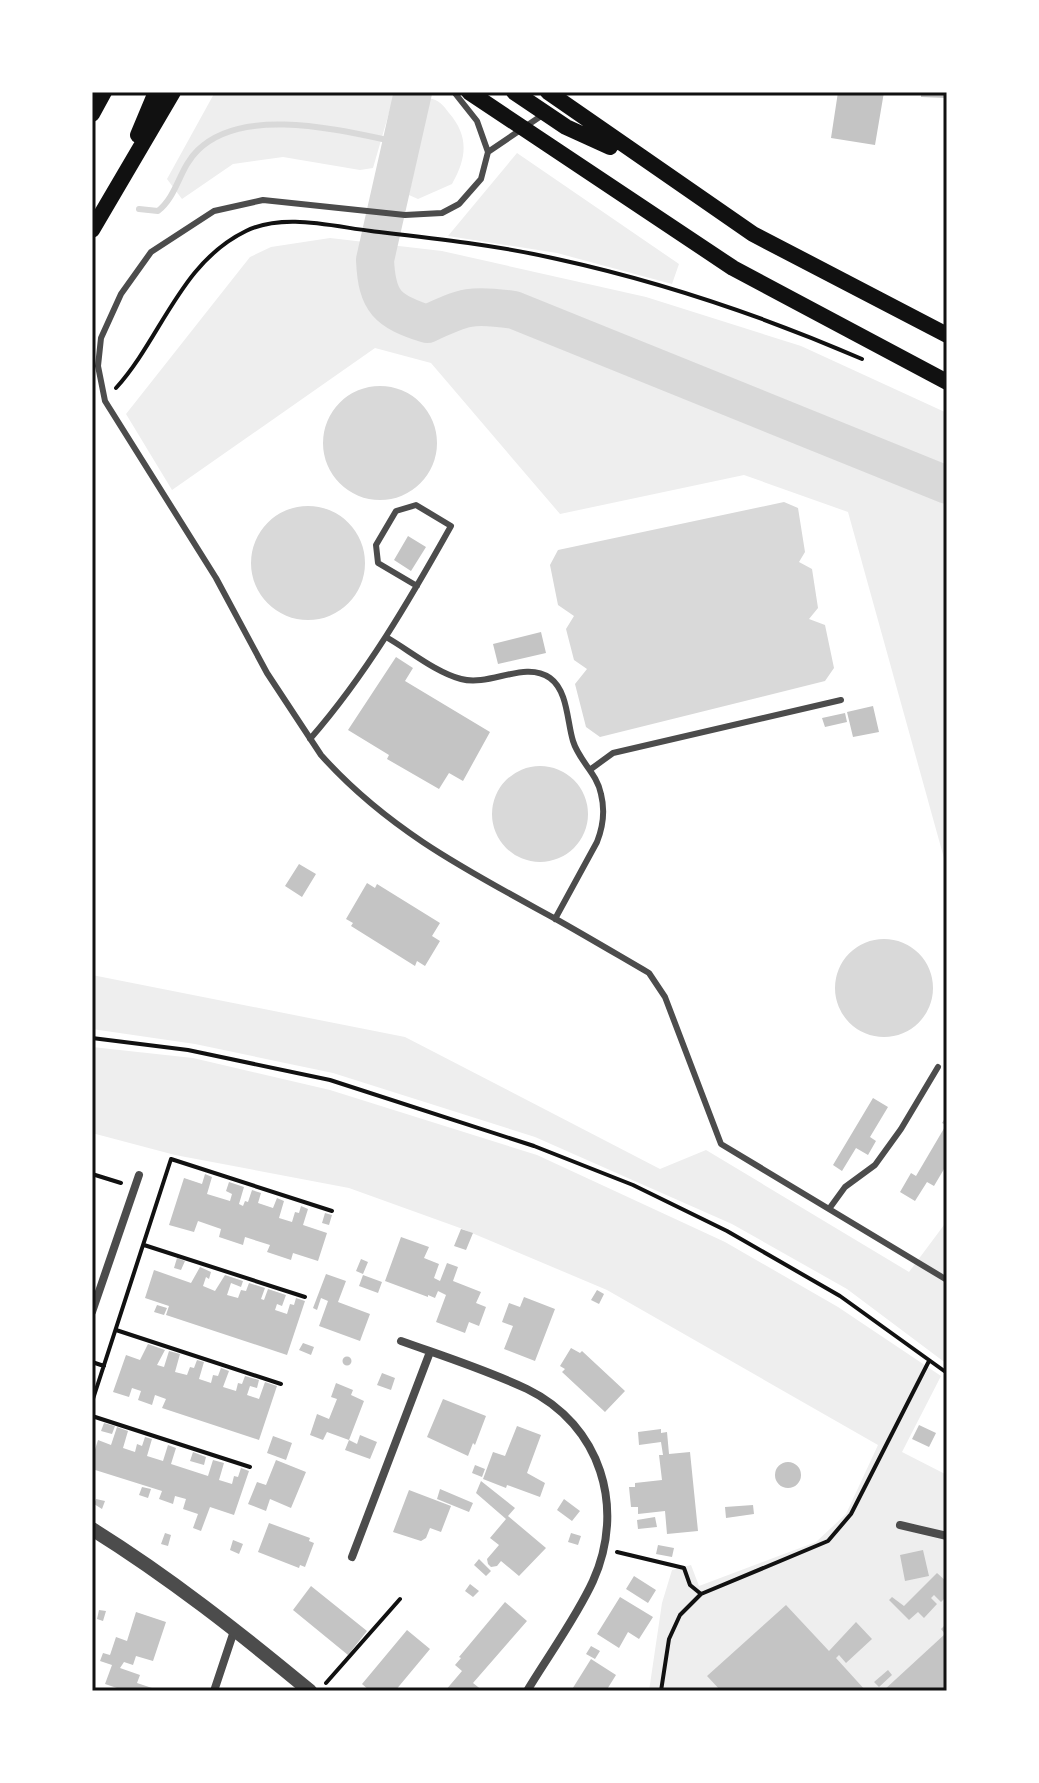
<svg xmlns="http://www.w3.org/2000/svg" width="1039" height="1783" font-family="'Noto Sans',sans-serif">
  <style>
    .green { fill: #eee }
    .water { fill: #d9d9d9 }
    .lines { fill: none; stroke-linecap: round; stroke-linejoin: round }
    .stream { stroke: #d9d9d9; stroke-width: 6 }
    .river { stroke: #d9d9d9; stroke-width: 38 }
    .building { fill: #c4c4c4 }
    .path { stroke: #111; stroke-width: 4 }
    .service { stroke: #4c4c4c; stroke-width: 6 }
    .minor { stroke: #4c4c4c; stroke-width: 8 }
    .tertiary { stroke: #4c4c4c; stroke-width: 14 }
    .secondary { stroke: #111; stroke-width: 16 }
    .neatline { fill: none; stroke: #111; stroke-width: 3 }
  </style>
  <rect width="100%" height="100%" fill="#fff"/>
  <!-- green -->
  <path class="green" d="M215 92H395L373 168 360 170 283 157 233 164 182 199 167 179Z
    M429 98C439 100 443 105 449 113 469 136 467 158 452 184L418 199 409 195Z
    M517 153 679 264 672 284 557 253 448 236Z
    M330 238 442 251 646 297 801 346 947 413V869L848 512 744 475 560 514 431 363 375 348 172 490 126 414 250 257 271 247Z
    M92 975 405 1037 660 1169 706 1150 909 1272 947 1221V1364L847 1289 732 1224 535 1137 333 1073 195 1044 92 1029Z
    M92 1047 193 1058 330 1090 537 1155 725 1242 838 1307 941 1376 902 1452 947 1475V1691H649L662 1603 672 1570 691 1565 699 1586 816 1542 846 1514 878 1445 607 1290 460 1228 349 1188 175 1155 92 1133Z"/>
  <!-- water -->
  <path class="water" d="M323 443a57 57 0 1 1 114 0a57 57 0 1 1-114 0Z
    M784 502 798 508 805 552 799 562 812 569 818 608 809 619 825 625 834 668 825 681 600 737 586 727 575 684 587 669 574 660 566 629 574 616 558 605 550 565 558 550Z
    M251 563a57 57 0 1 1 114 0a57 57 0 1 1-114 0Z
    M492 814a48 48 0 1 1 96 0a48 48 0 1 1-96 0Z
    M835 988a49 49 0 1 1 98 0a49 49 0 1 1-98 0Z"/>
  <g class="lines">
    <!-- stream -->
    <path class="stream" d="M139 209 158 211C178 195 179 168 198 150 245 104 346 132 402 143"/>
    <!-- river -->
    <path class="river" d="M413 92 375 260C377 302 387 311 427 324 465 306 472 304 514 310L947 485"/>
  </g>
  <!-- building -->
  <path class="building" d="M838 92H884L875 145 831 138Z
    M921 92H947V98L921 97Z
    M408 536 426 547 411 571 394 560Z
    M541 632 546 653 498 664 493 644Z
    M396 657 413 668 405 681 490 732 463 781 449 773 439 789 387 759 389 755 348 730Z
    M873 706 879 732 853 737 847 712Z
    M845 713 847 722 825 727 822 718Z
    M299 864 316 874 302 897 285 886Z
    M367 883 375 888 377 884 440 923 432 936 440 941 425 966 417 961 415 966 351 926 353 923 346 919Z
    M873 1098 888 1107 870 1137 876 1141 868 1155 856 1148 842 1171 833 1165Z
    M947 1115V1164L934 1186 927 1182 915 1201 900 1192 911 1173 916 1176 946 1125 942 1123Z
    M205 1174 212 1177 207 1194 230 1201 232 1194 226 1191 229 1182 244 1187 239 1204 243 1206 245 1201 248 1202 252 1190 261 1193 258 1203 273 1208 277 1198 284 1201 279 1218 292 1222 295 1212 299 1213 301 1206 308 1209 303 1225 327 1233 318 1261 293 1253 291 1260 267 1252 270 1245 245 1237 243 1245 219 1237 221 1229 198 1221 194 1232 169 1225 184 1178 202 1184Z
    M325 1213 332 1215 329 1225 322 1223Z
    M461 1229 473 1233 466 1250 454 1246Z
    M401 1237 429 1247 424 1258 439 1264 434 1278 440 1281 447 1263 458 1267 453 1281 481 1292 476 1303 486 1307 479 1326 469 1322 465 1333 436 1322 446 1295 438 1291 435 1298 428 1295V1297L385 1281Z
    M177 1258 185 1261 181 1270 174 1268Z
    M361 1259 368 1262 363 1274 356 1271Z
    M200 1267 211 1272 209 1279 206 1277 203 1286 215 1291 225 1275 243 1281 241 1287 231 1283 227 1295 238 1298 241 1290 246 1291 249 1283 265 1288 261 1299 264 1300 268 1289 286 1295 282 1306 277 1304 275 1310 287 1314 290 1304 294 1305 296 1298 305 1301 287 1355 166 1315 169 1306 145 1298 154 1270 191 1283Z
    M326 1274 346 1281 338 1302 370 1314 360 1341 319 1326 328 1301 321 1298 317 1310 313 1308Z
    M363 1275 382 1282 378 1293 359 1286Z
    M597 1290 604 1294 599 1304 591 1300Z
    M524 1297 555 1309 535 1361 504 1349 513 1326 502 1322 509 1303 520 1307Z
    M157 1305 167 1308 164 1315 154 1312Z
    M303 1343 314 1347 311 1355 299 1350Z
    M148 1344 165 1350 157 1365 164 1367 169 1351 180 1354 175 1372 187 1375 190 1367 194 1368 197 1360 204 1362 199 1379 211 1383 213 1375 218 1376 221 1368 229 1371 223 1387 236 1391 238 1383 242 1384 245 1376 259 1380 257 1388 250 1386 247 1395 259 1399 265 1382 277 1386 259 1440 162 1408 166 1399 155 1395 152 1405 138 1400 141 1391 132 1388 129 1397 113 1392 126 1355 140 1360Z
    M571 1348 580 1353 582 1351 625 1391 605 1412 562 1372 565 1369 560 1366Z
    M342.5 1361a4.5 4.5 0 1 1 9 0a4.5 4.5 0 1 1-9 0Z
    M382 1373 395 1378 391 1390 377 1385Z
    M336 1383 353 1390 351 1395 364 1401 349 1440 327 1432 323 1440 310 1435 317 1414 329 1419 337 1399 331 1397Z
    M443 1399 486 1416 475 1445 473 1443 468 1456 427 1437Z
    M104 1423 115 1426 112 1434 101 1431Z
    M919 1425 936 1433 929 1447 912 1439Z
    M517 1426 541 1435 527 1473 545 1483 540 1497 507 1485 506 1488 483 1479 493 1452 505 1456Z
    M117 1427 128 1431 123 1448 135 1452 137 1444 142 1446 145 1437 152 1439 147 1456 163 1461 168 1445 176 1448 171 1464 208 1476 213 1460 224 1463 219 1480 232 1484 234 1476 238 1477 241 1468 249 1471 234 1515 210 1507 201 1531 193 1528 198 1514 183 1509 186 1499 175 1496 173 1504 159 1499 162 1491 92 1469V1459L98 1440 111 1445Z
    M661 1429V1433L667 1432 669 1454 690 1452 698 1531 667 1534 665 1511 638 1514V1507H631L629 1487H635V1483L662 1480 659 1455H663L661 1442 639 1445 638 1432Z
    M360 1435 377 1442 370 1459 345 1450 349 1440 357 1444Z
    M273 1436 292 1443 286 1460 267 1453Z
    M193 1452 206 1457 204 1465 190 1461Z
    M276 1460 306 1472 291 1508 270 1499 266 1511 248 1504 257 1482 266 1485Z
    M775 1475a13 13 0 1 1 26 0a13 13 0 1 1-26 0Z
    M475 1465 485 1469 482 1477 472 1473Z
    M481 1481 515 1508 508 1516 546 1548 519 1576 501 1561 497 1566 491 1567 488 1564 487 1559 499 1545 490 1538 506 1519 476 1493Z
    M142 1487 151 1489 148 1498 139 1495Z
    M440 1489 473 1503 469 1512 437 1499Z
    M409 1490 451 1506 441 1532 430 1528 426 1538 421 1541 393 1532Z
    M96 1499 105 1501 102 1509 94 1504Z
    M564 1499 580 1511 572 1521 557 1510Z
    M753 1505 754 1514 726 1518 725 1507Z
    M655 1517 657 1527 638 1529 637 1520Z
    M269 1523 310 1538 309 1541 314 1543 305 1567 300 1565 299 1568 258 1552Z
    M165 1533 171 1535 168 1546 161 1544Z
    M571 1533 581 1536 578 1545 568 1542Z
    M233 1540 243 1544 239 1554 230 1550Z
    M658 1545 674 1548 672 1557 656 1554Z
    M923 1550 929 1576 905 1581 900 1555Z
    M479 1559 491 1571 486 1576 474 1565Z
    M937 1573 947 1582V1596L941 1602 934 1595 931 1598 937 1604 924 1618 918 1612 909 1620 889 1600 892 1597 904 1606Z
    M634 1576 656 1590 648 1603 626 1589Z
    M470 1584 479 1591 473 1597 465 1591Z
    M311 1586 367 1631 348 1655 293 1610Z
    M620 1597 653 1617 639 1639 628 1632 619 1648 597 1634Z
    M505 1602 527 1621 473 1683 483 1691H445L462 1671 455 1665 461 1658 459 1657Z
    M786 1605 829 1651 856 1622 872 1639 846 1663 839 1655 836 1658 866 1691H721L707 1676Z
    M99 1610 106 1611 103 1621 97 1619Z
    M136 1612 166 1622 153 1661 136 1656 133 1665 124 1662 120 1668 140 1675 137 1683 161 1691H119L120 1689 105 1684 112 1665 100 1661 103 1653 110 1655 116 1637 127 1641Z
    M947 1623V1691H883L945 1634 941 1629Z
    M407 1630 430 1649 395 1691H370L362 1684Z
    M591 1646 600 1651 595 1659 586 1654Z
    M591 1659 616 1675 606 1691H571Z
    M888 1670 892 1675 879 1687 874 1682Z"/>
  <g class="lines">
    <!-- path -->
    <path class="path" d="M116 388C162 337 180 263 246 231 283 213 331 226 371 231 432 238 496 245 557 259 662 282 763 316 862 359
      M92 1038 188 1050 330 1080 534 1146 633 1185 727 1231 840 1296 947 1373
      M92 1174 121 1183
      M144 1245 305 1297
      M116 1330 281 1384
      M92 1362 104 1366
      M92 1402 171 1159 332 1211
      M92 1416 250 1467
      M617 1552 684 1568 690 1585 701 1594
      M326 1683 400 1599
      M661 1691 669 1639 680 1615 701 1594 828 1541 851 1514 929 1361"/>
    <!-- service -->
    <path class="service" d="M454 92 477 121 488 152 481 179 459 204 442 213 405 215 263 200 214 211 151 252 121 294 101 338 98 366 105 401 216 578 267 673 321 755C388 830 468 871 554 918 586 936 618 955 649 973L665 997 721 1144 947 1280
      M488 152 544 114
      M386 637C409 650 435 672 461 679 490 687 525 660 550 678 568 691 567 722 573 741 579 761 597 773 601 794 605 810 603 827 597 842L555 919
      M310 739C366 675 409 601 451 526L416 505 396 511 376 545 378 563 417 586
      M591 769 613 753 841 700
      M829 1209 845 1187 875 1165 901 1129 938 1067"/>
    <!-- minor -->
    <path class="minor" d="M92 1312 139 1175
      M401 1341C443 1356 487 1370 527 1389 601 1425 626 1508 593 1581 576 1618 548 1656 527 1691
      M900 1525 947 1536
      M352 1557 430 1352
      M214 1691 235 1628"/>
    <!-- tertiary -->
    <path class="tertiary" d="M92 1529C169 1577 240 1633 310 1691"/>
    <!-- secondary -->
    <path class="secondary" d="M469 92 733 268 947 382
      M514 92 566 127 610 147
      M548 92 753 234 947 335
      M92 114 104 92
      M138 135 156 92
      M92 230 173 92"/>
  </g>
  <!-- border -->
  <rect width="1039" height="1783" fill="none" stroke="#ffffff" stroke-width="188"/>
  <rect x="94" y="94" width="851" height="1595" class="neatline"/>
</svg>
